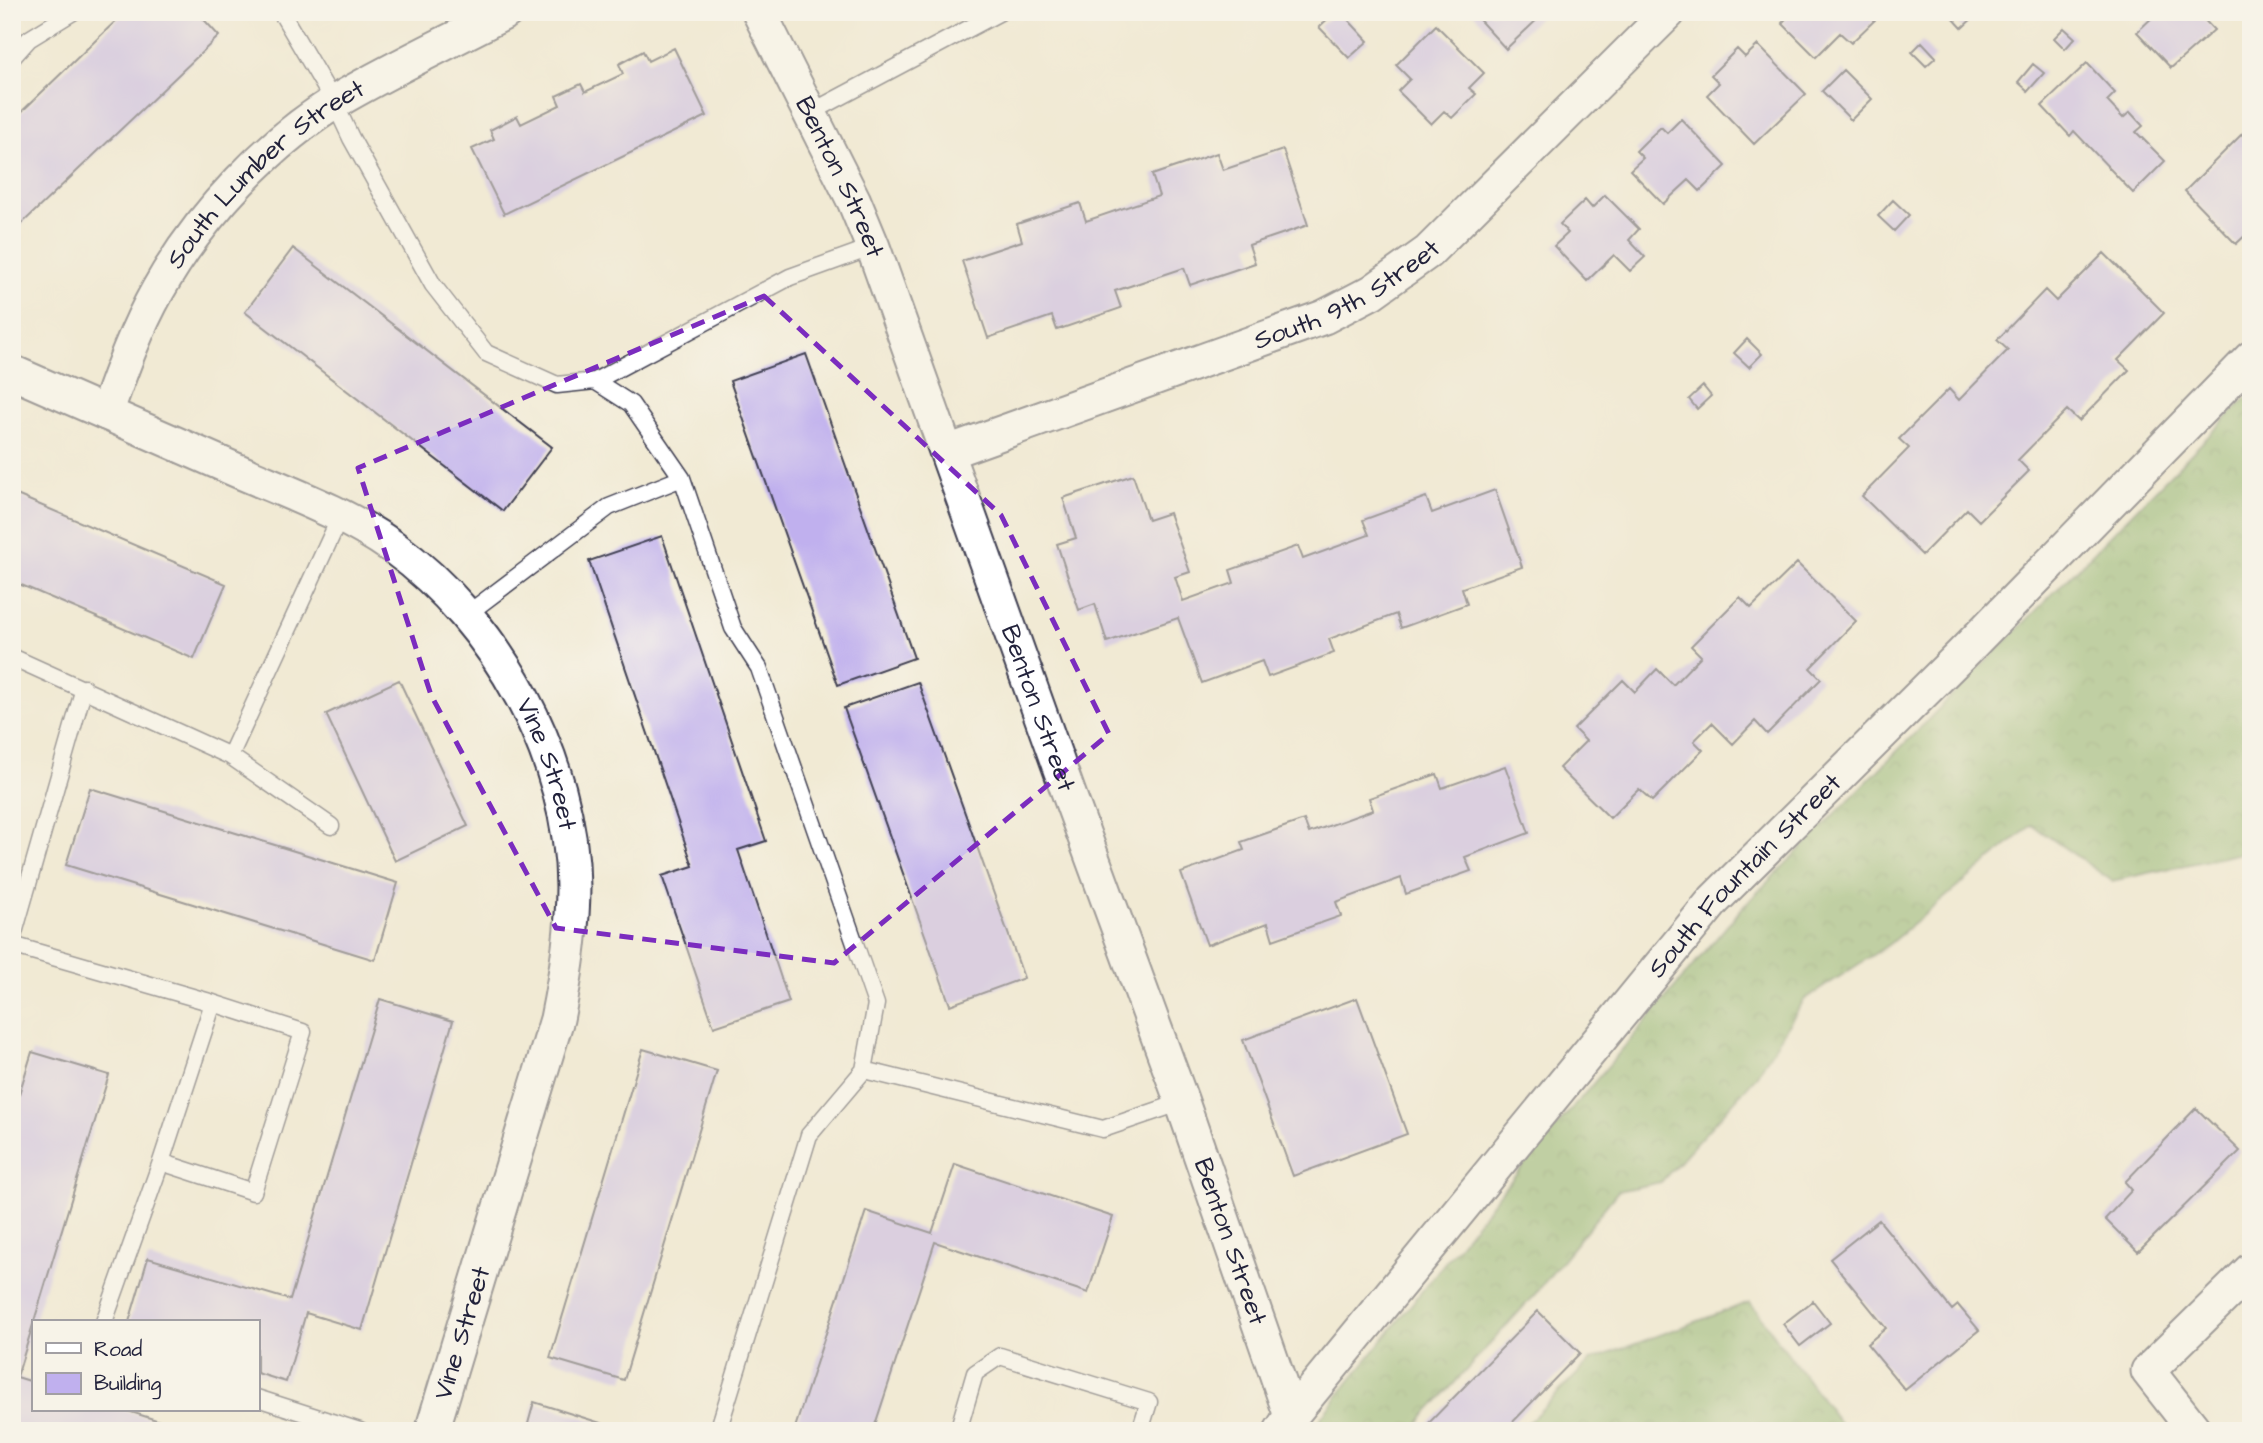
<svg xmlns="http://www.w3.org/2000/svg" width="2263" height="1443" font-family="'Architects Daughter',sans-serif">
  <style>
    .forest { fill: url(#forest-crowns); stroke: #546951; stroke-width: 2 }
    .building { fill: #c0b0ee }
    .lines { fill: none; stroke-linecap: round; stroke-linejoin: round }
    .lane-casing { stroke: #414052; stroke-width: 19 }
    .street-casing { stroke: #414052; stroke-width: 37 }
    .lane { stroke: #fff; stroke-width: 16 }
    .street { stroke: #fff; stroke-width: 33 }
    .marked { fill: none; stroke: #7b2cbf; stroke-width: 5; stroke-dasharray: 14 9; stroke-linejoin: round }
    .labels { text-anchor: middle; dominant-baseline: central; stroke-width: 5; stroke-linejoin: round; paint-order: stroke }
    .street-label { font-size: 26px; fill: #22223b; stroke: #f7f3e8 }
  </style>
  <defs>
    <pattern id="forest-crowns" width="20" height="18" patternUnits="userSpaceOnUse" patternTransform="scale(1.75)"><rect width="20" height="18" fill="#86b067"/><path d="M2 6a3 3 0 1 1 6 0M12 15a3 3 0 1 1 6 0" fill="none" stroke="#6d8f56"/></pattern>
  </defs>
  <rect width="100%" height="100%" fill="#f7f3e8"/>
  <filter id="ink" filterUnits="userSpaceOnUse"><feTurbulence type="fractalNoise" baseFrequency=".0143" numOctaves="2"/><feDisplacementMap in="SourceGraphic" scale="14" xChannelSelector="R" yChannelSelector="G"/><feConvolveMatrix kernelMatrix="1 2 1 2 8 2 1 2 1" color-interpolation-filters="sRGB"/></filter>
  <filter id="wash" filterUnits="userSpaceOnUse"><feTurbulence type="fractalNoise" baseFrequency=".00686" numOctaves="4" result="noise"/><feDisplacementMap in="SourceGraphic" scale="28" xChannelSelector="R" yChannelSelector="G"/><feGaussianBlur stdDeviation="1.57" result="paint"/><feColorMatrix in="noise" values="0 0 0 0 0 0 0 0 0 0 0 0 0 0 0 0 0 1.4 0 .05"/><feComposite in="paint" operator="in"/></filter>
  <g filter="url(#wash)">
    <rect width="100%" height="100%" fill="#f1ead4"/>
    <!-- forest -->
    <path class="forest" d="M2251 393V851L2112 881 2032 825 1888 945 1804 1000 1755 1078 1661 1182 1618 1191 1536 1293 1411 1431H1310L1502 1191 1742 908Z
      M1750 1302 1845 1431H1520L1591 1360Z"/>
    <g id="blocks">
      <!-- building -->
      <path class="building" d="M125 12H197L219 36 12 233V121Z
        M1335 12H1341L1368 41 1349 58 1319 27Z
        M1472 12H1545L1506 49Z
        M1792 12H1873L1878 17 1851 43 1840 33 1816 57 1782 23Z
        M1957 12H1973L1976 15 1962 28 1952 17Z
        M2158 12H2197L2214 30 2171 68 2137 32Z
        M1436 25 1484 73 1469 88 1476 94 1452 118 1444 111 1431 124 1398 91 1410 79 1396 65Z
        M2064 28 2075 38 2065 49 2054 38Z
        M1922 42 1936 57 1926 66 1912 52Z
        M1758 45 1806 94 1754 144 1707 95 1719 83 1711 75 1737 49 1745 57Z
        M674 48 707 116 504 214 472 149 494 139 490 130 517 116 521 124 560 105 556 96 581 84 585 92 623 74 619 64 643 51 648 61Z
        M2087 63 2115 93 2107 101 2123 118 2130 112 2143 126 2136 132 2165 161 2133 193 2074 131 2070 136 2042 106Z
        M2033 64 2044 73 2028 91 2018 82Z
        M1843 70 1872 99 1851 120 1822 91Z
        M1681 119 1726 166 1700 191 1689 180 1663 204 1630 170 1643 158 1636 151 1646 141 1661 127 1667 133Z
        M2251 125V230L2236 244 2185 191Z
        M1283 150 1308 225 1249 245 1255 263 1190 285 1184 268 1115 291 1121 308 1057 330 1052 316 988 338 962 261 1022 241 1017 224 1080 203 1086 221 1159 196 1152 175 1217 153 1223 170Z
        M1605 195 1639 229 1629 240 1645 257 1630 271 1614 255 1587 281 1554 246 1568 233 1560 224 1585 200 1592 208Z
        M1893 200 1909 215 1894 231 1878 216Z
        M293 248 552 447 503 511 245 312Z
        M2104 253 2164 313 2118 360 2129 370 2079 421 2067 410 2018 460 2029 471 1979 521 1967 509 1922 555 1862 496 1909 448 1899 439 1949 389 1959 400 2008 350 1997 340 2045 290 2056 301Z
        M1747 339 1762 354 1749 367 1734 353Z
        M806 354 914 658 838 685 730 381Z
        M1703 386 1711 396 1697 409 1689 399Z
        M1133 475 1148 520 1169 513 1190 572 1175 577 1183 601 1234 583 1230 570 1298 546 1303 559 1369 535 1363 520 1426 497 1432 513 1495 490 1522 567 1462 588 1467 604 1401 628 1396 614 1329 639 1334 653 1268 677 1262 661 1202 683 1178 618 1107 642 1095 604 1079 610 1057 544 1076 538 1063 498Z
        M12 493 226 584 194 659 12 581Z
        M662 536 766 841 738 850 789 1002 714 1027 662 876 693 866 589 561Z
        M1797 563 1856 621 1810 668 1821 679 1767 734 1755 721 1733 744 1712 723 1694 741 1703 750 1652 801 1639 789 1610 818 1559 768 1586 741 1574 729 1623 680 1635 692 1657 669 1673 685 1701 656 1691 646 1740 597 1751 608Z
        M399 680 468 826 395 861 326 714Z
        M918 682 1024 978 950 1005 844 708Z
        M1505 766 1529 833 1465 857 1471 871 1406 894 1401 878 1336 902 1341 916 1273 940 1268 923 1207 945 1181 873 1244 850 1241 842 1304 820 1309 833 1373 810 1369 798 1437 774 1442 788Z
        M90 788 398 883 375 960 66 865Z
        M1357 998 1407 1134 1293 1176 1243 1040Z
        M380 999 453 1021 362 1330 306 1313 286 1382 257 1373V1322H129L148 1258 290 1300Z
        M643 1049 717 1071 624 1380 550 1358Z
        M32 1052 109 1075 17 1377 33 1382V1410H125L191 1431H12V1117Z
        M2196 1108 2240 1151 2138 1252 2105 1219 2132 1190 2125 1182Z
        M955 1164 1113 1217 1088 1293 935 1242 873 1431H794L866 1211 932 1233Z
        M1879 1220 1952 1310 1958 1305 1979 1330 1905 1390 1867 1344 1886 1328 1830 1259Z
        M1813 1301 1830 1323 1800 1346 1783 1324Z
        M1538 1311 1580 1353 1504 1431H1421Z
        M534 1402 610 1426 609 1431H526Z"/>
    </g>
  </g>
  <g filter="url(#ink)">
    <use href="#blocks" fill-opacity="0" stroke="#414052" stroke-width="2"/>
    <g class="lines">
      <!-- lane casing -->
      <g class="lane-casing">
        <path id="lane" d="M281 12 335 104 351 138 433 285 486 353 557 385 595 381 631 404 682 478 733 628 759 668 876 1004 864 1070 809 1135 718 1431
          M12 58 29 39 73 12
          M810 113 1000 12
          M595 381 790 277 873 247
          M466 615 609 507 682 478
          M12 657 230 756 341 515
          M230 756 331 826
          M12 940 84 688
          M12 945 213 1003 161 1162 104 1322
          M864 1070 1103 1129 1182 1102
          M161 1162 253 1192 303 1032 213 1003
          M257 1398 360 1431
          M958 1431 975 1373 1000 1356 1149 1402 1140 1431"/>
      </g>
      <!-- street casing -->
      <g class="street-casing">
        <g id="street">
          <path id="s1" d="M759 12 854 201 873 247 1070 797 1182 1102 1291 1416"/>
          <path id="s2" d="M12 372C87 405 162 437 236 470 289 493 345 513 393 547 497 622 572 758 573 887 573 932 566 975 557 1019L432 1431"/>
          <path id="s3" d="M106 413C121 371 136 329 158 290 200 215 270 140 345 96 397 66 453 40 506 12"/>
          <path id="s4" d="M948 452 1324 317 1372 292 1428 252 1669 12"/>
          <path id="s5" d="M1281 1431 1291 1416 1714 900 1961 655 2251 358"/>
          <path d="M2195 1431 2148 1371 2251 1270"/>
        </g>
      </g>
      <!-- lane -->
      <use href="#lane" class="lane"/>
      <!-- street -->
      <use href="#street" class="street"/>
    </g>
  </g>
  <!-- marked area -->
  <path d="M0 0H2263V1443H0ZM764 296 1001 515 1109 734 834 963 556 928 431 695 358 468Z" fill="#f1ead4" fill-opacity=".55" fill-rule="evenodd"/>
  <path class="marked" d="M764 296 1001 515 1109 734 834 963 556 928 431 695 358 468Z"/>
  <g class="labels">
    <!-- street labels -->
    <g class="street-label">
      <text stroke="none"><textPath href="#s1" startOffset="184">Benton Street</textPath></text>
      <text stroke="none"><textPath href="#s3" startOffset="294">South Lumber Street</textPath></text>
      <text stroke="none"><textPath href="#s4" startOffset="430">South 9th Street</textPath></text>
      <text stroke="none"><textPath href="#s1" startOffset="751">Benton Street</textPath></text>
      <text stroke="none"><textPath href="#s2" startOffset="691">Vine Street</textPath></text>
      <text stroke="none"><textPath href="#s5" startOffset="724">South Fountain Street</textPath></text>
      <text stroke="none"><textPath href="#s1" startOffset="1318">Benton Street</textPath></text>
      <text transform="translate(462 1333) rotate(-73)">Vine Street</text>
    </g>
  </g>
  <!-- margin -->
  <rect width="2263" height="1443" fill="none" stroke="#f7f3e8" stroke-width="42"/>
  <!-- legend -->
  <rect x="32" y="1320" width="228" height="91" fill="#f7f3e8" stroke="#a29fa3" stroke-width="2"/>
  <rect x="46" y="1343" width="35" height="10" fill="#ffffff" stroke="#a29fa3" stroke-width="2"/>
  <text x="94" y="1356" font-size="21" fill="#22223b">Road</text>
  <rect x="46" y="1373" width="35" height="21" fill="#c0b0ee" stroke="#a29fa3" stroke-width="2"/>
  <text x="94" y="1390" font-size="21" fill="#22223b">Building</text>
</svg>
